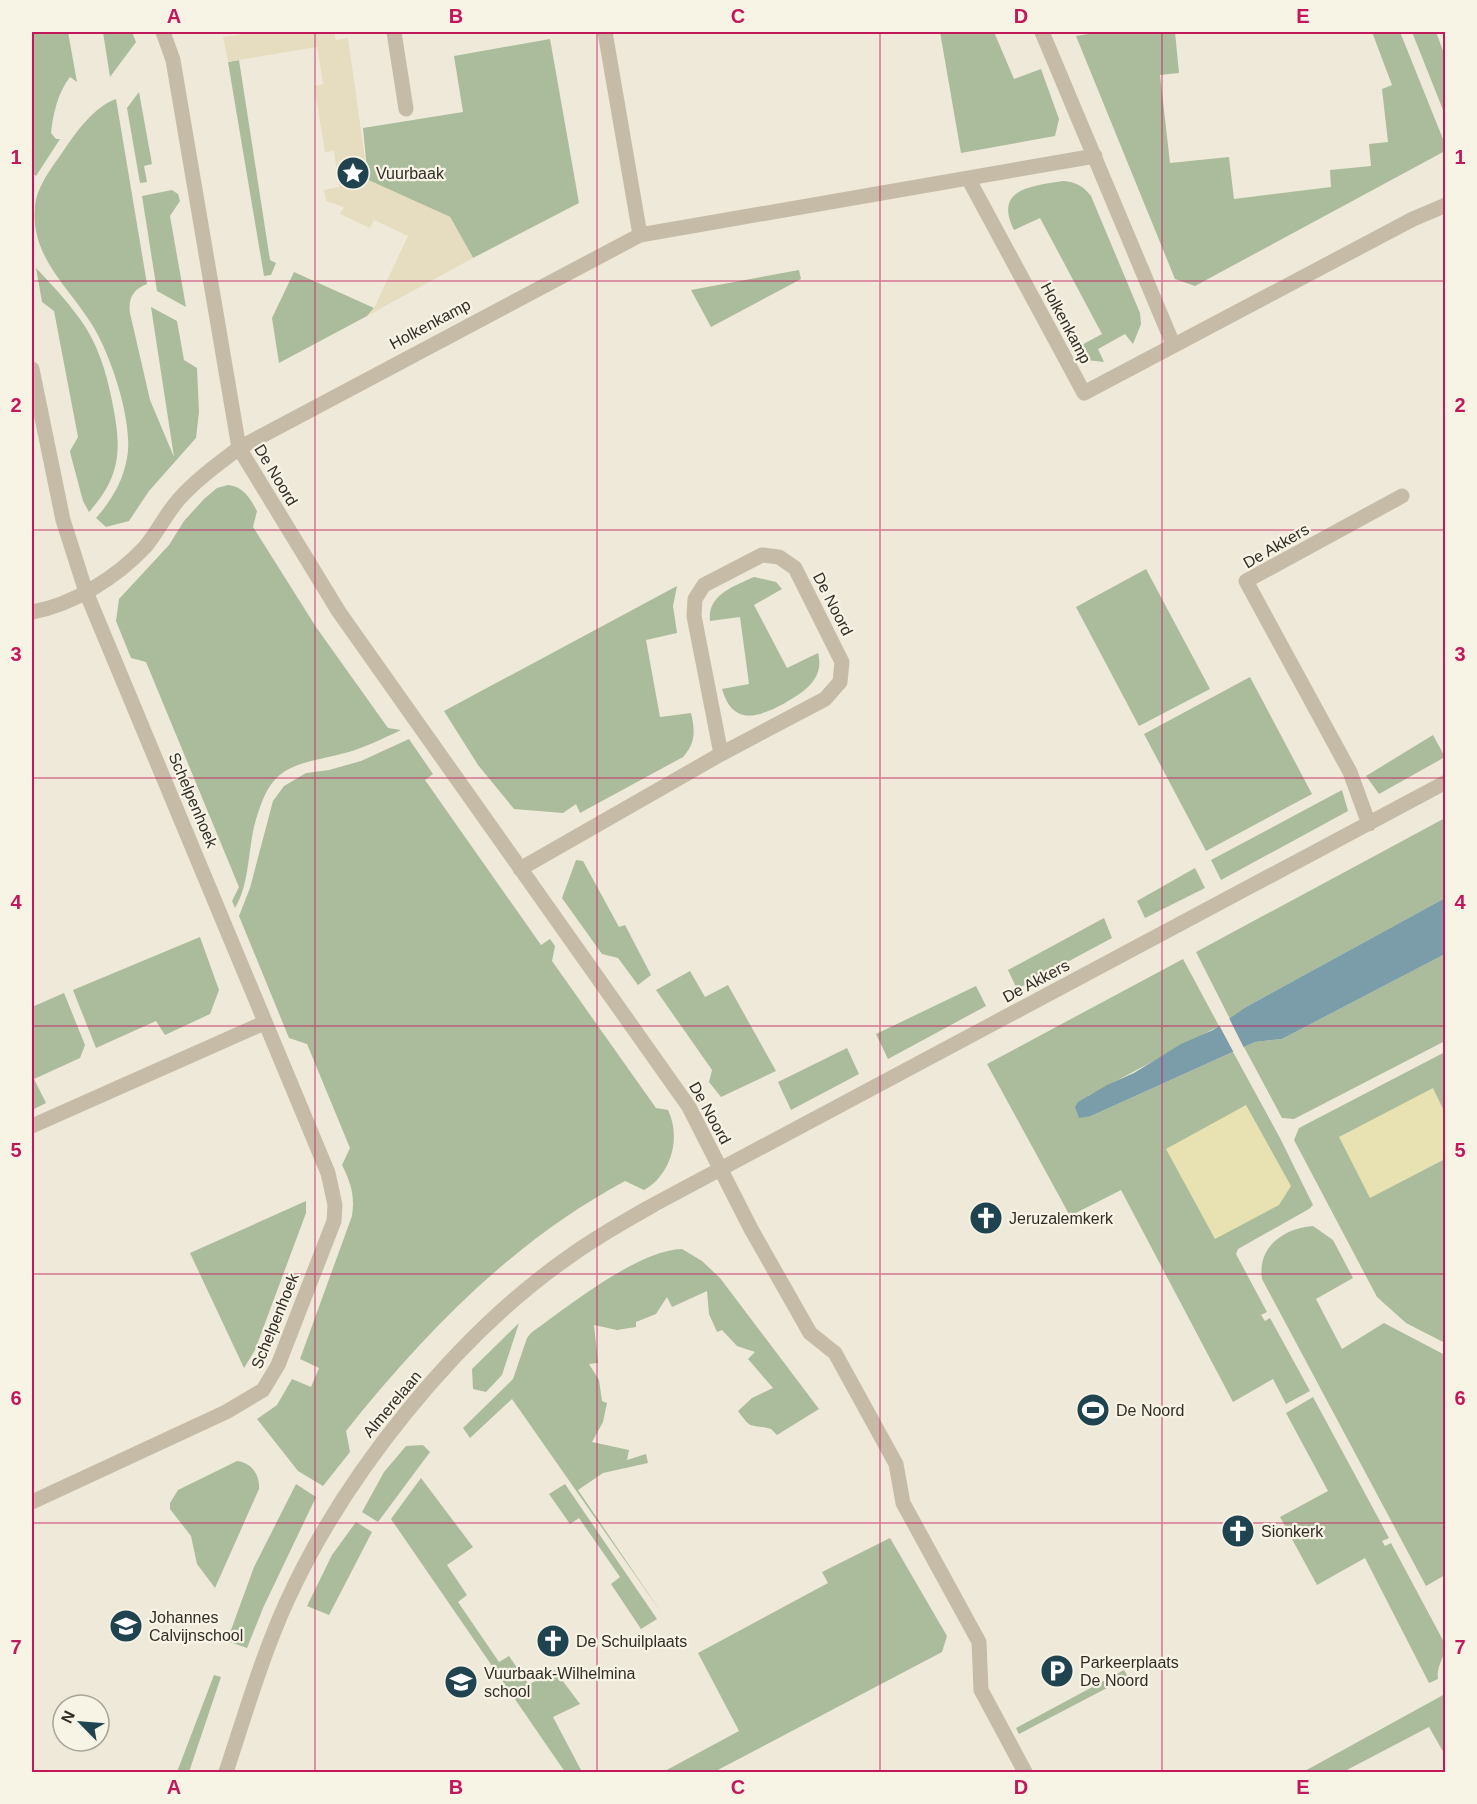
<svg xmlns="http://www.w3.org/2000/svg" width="1477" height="1804" font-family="Helvetica,sans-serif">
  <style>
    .green { fill: #aabc9b }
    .sand { fill: #e8e1b2 }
    .plaza { fill: #e6ddc1 }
    .water { fill: #7b9da9 }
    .pier { fill: #efe9d9 }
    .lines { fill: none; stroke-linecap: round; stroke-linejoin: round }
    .minor { stroke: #c6bba6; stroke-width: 15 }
    .grid { fill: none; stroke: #c2185b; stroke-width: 1.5; stroke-opacity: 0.55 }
    .labels { text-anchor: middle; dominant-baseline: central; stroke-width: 4.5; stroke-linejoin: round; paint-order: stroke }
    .poi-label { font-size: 16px; fill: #322d26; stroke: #f7f3e5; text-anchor: start }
    .street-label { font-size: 16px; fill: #322d26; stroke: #f7f3e5 }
    .neatline { fill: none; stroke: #c2185b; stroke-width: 2 }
    .grid-label { font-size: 20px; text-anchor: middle; font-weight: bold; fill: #c2185b }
  </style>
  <rect width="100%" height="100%" fill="#efe9d9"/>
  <!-- green -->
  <path class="green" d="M32 32H68L77 82 70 77C58 92 53 114 51 133L56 139H60L36 176 32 173Z
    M103 32H132L136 42 110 77Z
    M940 32H994L1014 79 1041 69 1059 119 1055 136 961 153Z
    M1100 32H1175L1179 73 1160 75 1170 163 1229 157 1234 199 1331 187 1330 170 1371 166 1369 144 1388 142 1382 89 1392 85 1372 32H1400L1445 144V151L1195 286 1175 279 1076 36Z
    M1412 32H1436L1445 56V115Z
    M550 39 579 203 473 258 450 217 368 180 363 128 463 112 454 56Z
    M239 60 270 260 276 263 271 275 264 276 228 62Z
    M139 92 152 164 144 166 147 182 140 183 127 108Z
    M116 99 147 284C133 289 128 299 130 313L150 400 174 457 151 307 177 321 184 360 197 368 199 412 196 438 149 491 129 521 106 527 96 518C112 500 123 481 127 458 134 423 110 352 91 323 67 285 30 256 35 206 37 186 53 166 64 150 76 132 95 106 116 99Z
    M1063 181C1076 182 1083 186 1091 196L1140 313 1141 324 1133 344 1125 334 1098 349 1104 362 1087 360 1076 348 1102 334 1040 218 1014 230C993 188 1033 186 1063 181Z
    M172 190 178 194 180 201 170 216 186 307 157 291 142 196Z
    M36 268C53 286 72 306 86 328 99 349 106 372 111 396 121 444 124 473 89 512L83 501 71 456 70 451 78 437 54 311 42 302Z
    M799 270 801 279 711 327 691 290Z
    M294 272 374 308 367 316 279 363 272 318Z
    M228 485C244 487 250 498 257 511L253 527 316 627 388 728 401 730C382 739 362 749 341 754 285 767 270 767 254 827 248 853 249 885 235 908L232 901 239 887 146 662 131 658 116 621 119 599 169 545 184 521 204 499 217 488Z
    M1146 569 1210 689 1139 726 1076 607Z
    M754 577 776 582 782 589 754 605 787 668 818 653C825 679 804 692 785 703 759 717 733 727 722 689L749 684 740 617 710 621C707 595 734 586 754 577Z
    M677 586 673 606 677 633 646 640 660 717 691 713C695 730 696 743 683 757L580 813 576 804 563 813 514 809 478 765 444 711Z
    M1250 677 1312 794 1206 851 1144 734Z
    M1433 735 1445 757 1379 794 1366 776Z
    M409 739 433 774 425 780 541 945 550 939 555 946 552 961 656 1108 668 1110C682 1139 670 1176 644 1190L625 1181C512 1242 425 1332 346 1431L350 1452 323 1486 298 1471 257 1419 277 1405 292 1379 311 1387 319 1368 300 1359 352 1216C355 1196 351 1183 342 1165L350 1148 307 1044 289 1038 239 916 250 888 273 801 284 786 306 773 329 770 361 761Z
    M1342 790 1348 811 1221 880 1211 860Z
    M1445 818V898L1246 1007 1230 1019 1196 952Z
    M576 860 583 861 619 927 625 925 651 975 638 985 618 958 602 954 562 898Z
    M1195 868 1205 888 1145 918 1137 901Z
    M1104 918 1112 938 1017 989 1008 970Z
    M200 937 219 990 210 1014 165 1035 156 1021 96 1048 73 990Z
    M1445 954V1041L1294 1119 1282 1118 1244 1047 1255 1042 1282 1039Z
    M1183 959 1219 1026 1088 1096 1091 1116 1233 1052 1280 1138 1313 1205 1309 1209 1238 1249 1236 1254 1267 1312 1261 1315 1265 1321 1270 1318 1310 1391 1286 1404 1273 1379 1233 1402 1121 1190 1070 1216 987 1064Z
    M690 971 705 997 728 985 776 1071 721 1097 709 1082 712 1070 656 990Z
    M976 986 986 1006 888 1059 876 1034Z
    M64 993 85 1045 80 1058 34 1079 46 1103 32 1110V1007Z
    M847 1048 859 1074 791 1110 778 1082Z
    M1445 1052V1343L1406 1323 1377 1297 1294 1140 1299 1128Z
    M306 1201V1213L255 1350 244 1368 190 1253Z
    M1313 1226 1333 1240 1353 1278 1316 1299 1342 1349 1384 1323 1445 1355V1575L1426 1586 1262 1279C1257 1247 1284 1228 1313 1226Z
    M682 1249 702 1261 720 1278 819 1409 777 1435 771 1429C750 1423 753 1432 738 1411L752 1398 773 1388 748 1359 755 1352 737 1346 722 1330 717 1332 709 1314 707 1291 672 1307 667 1297 656 1314 636 1322V1327L617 1330 594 1325 598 1363 589 1364 599 1380 602 1401 607 1403 603 1422 592 1442 629 1450 627 1460 646 1454 648 1463 603 1473 578 1490 663 1615 512 1399 470 1438 463 1428 513 1379 527 1338 531 1333C567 1307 638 1250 682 1249Z
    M519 1323 502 1375 486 1392 473 1389 472 1369Z
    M1313 1397 1389 1538 1382 1541 1385 1546 1391 1543 1445 1644C1446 1657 1436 1665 1438 1679L1429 1683 1365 1558 1317 1585 1280 1517 1328 1491 1286 1413Z
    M423 1445 430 1452 378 1522 362 1512 384 1472 406 1446Z
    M237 1461C252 1463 260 1475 259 1489L215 1588 197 1564 191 1536 170 1509V1503L178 1490Z
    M421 1478 473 1547 447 1565 467 1595 458 1602 499 1662 509 1656 529 1685 553 1668 580 1704 553 1717 582 1772H565L391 1519Z
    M296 1484 316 1497 263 1608 247 1648 227 1641 254 1567Z
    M565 1484 657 1619 641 1629 611 1584 620 1577 579 1518 570 1524 549 1494Z
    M356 1522 372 1532 329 1615 307 1606 332 1555Z
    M890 1538 947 1636 942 1652 714 1772H663L739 1731 698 1653 828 1583 822 1572Z
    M1124 1670 1128 1677 1019 1734 1016 1728Z
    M214 1675 221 1677 189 1772H177Z
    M1445 1694V1755L1429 1727 1343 1772H1303Z"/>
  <!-- sand -->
  <path class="sand" d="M1433 1088 1445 1113V1159L1370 1198 1339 1137Z
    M1246 1105 1291 1186 1279 1205 1215 1239 1166 1149Z"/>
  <!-- plaza -->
  <path class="plaza" d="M258 32H334L336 40 348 38 368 180 450 217 473 258 367 316 374 308 408 236 374 220 370 228 340 214 344 207 326 201 324 190 339 187 334 151 325 152 314 86 323 84 317 47 228 62 223 37Z"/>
  <!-- water -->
  <path class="water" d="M1445 898V954L1282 1039 1255 1042 1091 1116 1079 1118 1075 1107 1078 1102 1107 1085 1134 1073 1181 1044 1213 1030 1246 1007Z"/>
  <!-- pier -->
  <path class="pier" d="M1228 1016 1245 1050 1235 1055 1218 1023Z"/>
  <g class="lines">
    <!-- minor -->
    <path class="minor" d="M163 32 173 60 239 448 339 612 689 1107 751 1229 810 1333 835 1353 896 1464 903 1503 979 1642 981 1690 1025 1772
      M394 32 406 109
      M605 32 640 235
      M1042 32 1173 344
      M969 180 1084 393 1413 219 1446 205
      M32 369 63 520 86 592 328 1173 335 1205 334 1221 278 1365 263 1390 226 1412 32 1502
      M32 612C73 605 117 577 145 547 158 532 166 513 180 498 197 479 218 464 239 448L640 235 1095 156
      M1369 824 1350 772 1246 581 1402 496
      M520 869 721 754 825 699 840 682 842 662 795 568 779 557 762 555 704 585 695 599 694 616 721 754
      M32 1126 264 1023
      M226 1772C245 1715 262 1656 287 1601 344 1476 454 1338 566 1259 594 1238 625 1221 655 1204L1446 782"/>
  </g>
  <!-- grid -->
  <path class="grid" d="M315 32V1772M597 32V1772M880 32V1772M1162 32V1772M32 281H1446M32 530H1446M32 778H1446M32 1026H1446M32 1274H1446M32 1523H1446"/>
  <!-- icons -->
  <defs>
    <g id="sight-disc" transform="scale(1.725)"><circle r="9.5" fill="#204350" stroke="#f7f3e5"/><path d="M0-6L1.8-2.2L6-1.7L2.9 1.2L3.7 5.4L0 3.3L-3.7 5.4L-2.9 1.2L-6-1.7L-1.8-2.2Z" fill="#fff"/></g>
    <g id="church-disc" transform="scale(1.725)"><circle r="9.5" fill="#204350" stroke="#f7f3e5"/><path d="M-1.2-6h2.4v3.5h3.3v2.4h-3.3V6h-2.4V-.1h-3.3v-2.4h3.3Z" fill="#fff"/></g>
    <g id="stadium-disc" transform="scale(1.725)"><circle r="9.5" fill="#204350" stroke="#f7f3e5"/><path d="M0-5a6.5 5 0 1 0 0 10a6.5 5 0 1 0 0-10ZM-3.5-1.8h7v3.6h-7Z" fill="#fff"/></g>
    <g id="school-disc" transform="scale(1.725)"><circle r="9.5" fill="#204350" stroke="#f7f3e5"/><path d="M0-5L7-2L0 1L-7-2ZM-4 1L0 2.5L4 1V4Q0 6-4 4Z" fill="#fff"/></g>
    <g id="parking-disc" transform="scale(1.725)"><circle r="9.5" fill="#204350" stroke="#f7f3e5"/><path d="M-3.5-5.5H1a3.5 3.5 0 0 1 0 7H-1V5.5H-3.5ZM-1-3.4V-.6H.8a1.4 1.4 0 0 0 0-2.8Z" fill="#fff"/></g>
  </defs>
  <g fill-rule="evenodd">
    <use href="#sight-disc" x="353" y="173"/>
    <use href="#church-disc" x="986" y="1218"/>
    <use href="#stadium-disc" x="1093" y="1410"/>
    <use href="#church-disc" x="1238" y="1531"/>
    <use href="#school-disc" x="126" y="1626"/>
    <use href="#church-disc" x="553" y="1641"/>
    <use href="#parking-disc" x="1057" y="1671"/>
    <use href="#school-disc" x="461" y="1682"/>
  </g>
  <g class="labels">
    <!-- poi labels -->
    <g class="poi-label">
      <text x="376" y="173">Vuurbaak</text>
      <text x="1009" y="1218">Jeruzalemkerk</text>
      <text x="1116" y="1410">De Noord</text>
      <text x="1261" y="1531">Sionkerk</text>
      <text x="149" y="1617">Johannes<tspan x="149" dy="18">Calvijnschool</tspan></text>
      <text x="576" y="1641">De Schuilplaats</text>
      <text x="1080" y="1662">Parkeerplaats<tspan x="1080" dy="18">De Noord</tspan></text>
      <text x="484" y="1673">Vuurbaak-Wilhelmina<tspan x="484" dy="18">school</tspan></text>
    </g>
    <!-- street labels -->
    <g class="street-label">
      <text transform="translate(1066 323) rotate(62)">Holkenkamp</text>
      <text transform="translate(430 324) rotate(-28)">Holkenkamp</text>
      <text transform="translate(276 475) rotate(59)">De Noord</text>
      <text transform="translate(1276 546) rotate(-30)">De Akkers</text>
      <text transform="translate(833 604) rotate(63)">De Noord</text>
      <text transform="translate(193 800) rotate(67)">Schelpenhoek</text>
      <text transform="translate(1036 981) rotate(-28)">De Akkers</text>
      <text transform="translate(710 1113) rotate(61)">De Noord</text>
      <text transform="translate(275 1321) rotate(-68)">Schelpenhoek</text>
      <text transform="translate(392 1404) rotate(-50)">Almerelaan</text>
    </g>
  </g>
  <!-- border -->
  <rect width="1477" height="1804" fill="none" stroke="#f7f3e5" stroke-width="66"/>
  <!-- north arrow -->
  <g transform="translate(81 1723) rotate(295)"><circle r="28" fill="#f7f3e5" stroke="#a8a499" stroke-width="1.5"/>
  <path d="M0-4.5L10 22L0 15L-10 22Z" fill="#204350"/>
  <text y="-9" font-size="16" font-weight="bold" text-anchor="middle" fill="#322d26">N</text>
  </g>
  <rect x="33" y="33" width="1411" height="1738" class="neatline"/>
  <g class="grid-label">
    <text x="174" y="23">A</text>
    <text x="456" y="23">B</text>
    <text x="738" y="23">C</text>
    <text x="1021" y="23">D</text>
    <text x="1303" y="23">E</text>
    <text x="16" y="164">1</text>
    <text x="1460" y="164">1</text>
    <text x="16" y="412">2</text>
    <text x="1460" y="412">2</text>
    <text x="16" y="661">3</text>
    <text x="1460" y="661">3</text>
    <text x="16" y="909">4</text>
    <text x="1460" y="909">4</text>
    <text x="16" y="1157">5</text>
    <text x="1460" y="1157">5</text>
    <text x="16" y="1405">6</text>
    <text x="1460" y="1405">6</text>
    <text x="16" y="1654">7</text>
    <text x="1460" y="1654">7</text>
    <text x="174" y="1794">A</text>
    <text x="456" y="1794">B</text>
    <text x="738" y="1794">C</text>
    <text x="1021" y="1794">D</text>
    <text x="1303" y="1794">E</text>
  </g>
</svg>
